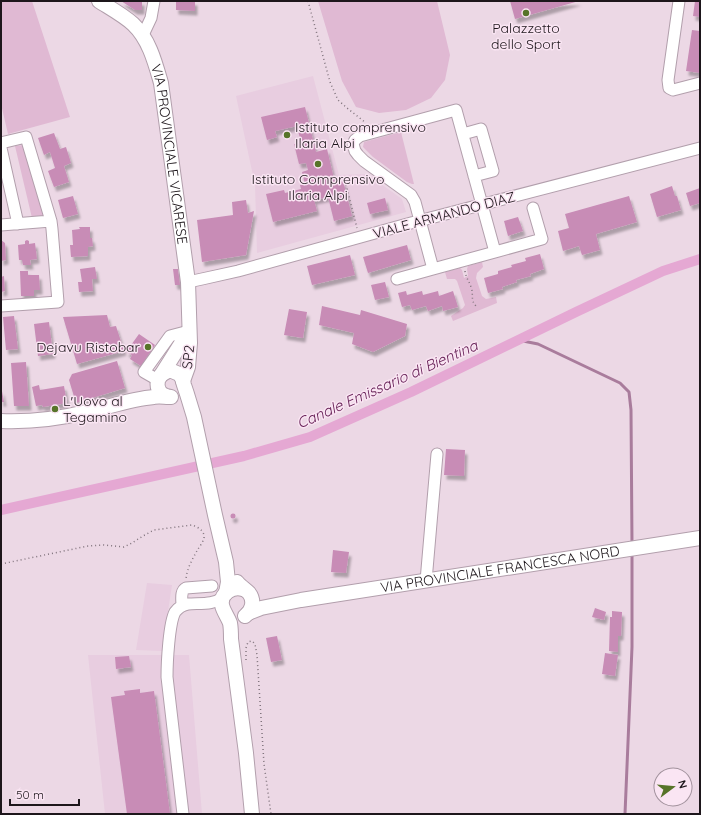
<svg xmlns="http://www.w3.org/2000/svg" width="701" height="815" font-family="Quicksand,sans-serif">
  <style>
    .built { fill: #e8cde0 }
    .green { fill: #e0b9d3 }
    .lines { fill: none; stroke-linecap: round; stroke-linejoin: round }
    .stream { stroke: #a97c9c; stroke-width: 3 }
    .canal { stroke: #e5a8d3; stroke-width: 10 }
    .building { fill: #c88cb6; filter: url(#shadow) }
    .minor-casing { stroke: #b29fac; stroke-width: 13 }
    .major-casing { stroke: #b29fac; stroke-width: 16 }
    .path { stroke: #81747d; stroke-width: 1.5; stroke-dasharray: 1 3; stroke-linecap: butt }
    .minor { stroke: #fff; stroke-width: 11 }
    .major { stroke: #fff; stroke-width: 14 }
    .poi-dot { fill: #577429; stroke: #fae5f3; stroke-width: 1.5 }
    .labels { text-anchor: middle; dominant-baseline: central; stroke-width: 3; stroke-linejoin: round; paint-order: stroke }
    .poi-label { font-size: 14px; fill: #1d161b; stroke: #fae5f3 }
    .street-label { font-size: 14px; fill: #1d161b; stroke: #fae5f3 }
    .water-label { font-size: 15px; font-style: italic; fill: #662056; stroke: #fae5f3 }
  </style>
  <defs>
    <filter id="shadow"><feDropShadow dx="2.5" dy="4.5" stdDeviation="1" flood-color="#0004"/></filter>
  </defs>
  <rect width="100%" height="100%" fill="#ecd8e5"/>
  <!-- built -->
  <path class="built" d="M313 76 339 175 367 174 402 199 406 212 257 253 255 185 236 96Z
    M147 583 172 585 162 651 136 650Z
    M88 655H189L202 814H105Z"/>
  <!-- green -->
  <path class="green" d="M1 1H32L70 117 8 134 1 104Z
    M318 1H437L450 55 445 80 431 98 406 110 379 113 356 107 342 81Z
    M401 132 414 184H412L407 182 373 157 363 147 364 142Z
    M24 145 45 216 32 218 15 146Z
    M482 262 483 267 477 273 476 278 482 296 486 299 496 297 497 303 453 321 451 316 463 308 465 305 457 281 455 279H447L445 272 460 268 462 270 464 278 468 276 467 269 468 266Z"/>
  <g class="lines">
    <!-- stream -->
    <path class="stream" d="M518 340 538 344 620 383 629 392 631 410 632 544
      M625 814 632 647V552"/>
    <!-- canal -->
    <path class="canal" d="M1 510 244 456 310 437 411 392 576 312 663 271 700 259"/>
  </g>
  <!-- building -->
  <path class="building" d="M121 1H142V10H135Z
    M176 1H195V11L176 10Z
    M510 1H579L515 19Z
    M695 1H700V17L693 16Z
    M692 30 700 31V73L686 71Z
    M305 107 316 152 327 149 335 183 343 181 352 216 334 221 328 197 314 200 317 211 273 222 266 194 284 190 285 193 301 189 300 185 305 184 302 172 308 170 306 163 299 164 294 144 301 143 297 126 275 131 277 137 267 140 261 117Z
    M54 133 60 149 66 147 71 163 64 166 69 182 54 187 48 171 55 168 50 152 44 155 38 138Z
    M672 186 675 196H677L681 210 657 217 650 194Z
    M700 188V203L690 206 686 193Z
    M73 196 78 214 63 218 58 200Z
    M629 196 637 222 596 234 600 250 582 255 579 246 563 251 558 231 569 228 565 214Z
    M385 198 388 210 370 214 367 203Z
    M246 200 248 213 254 211 246 255 202 262 197 220 233 215 232 202Z
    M518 217 523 231 508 236 504 221Z
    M79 227H90V238H92L93 246 88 247V256L71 257 70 245H73L72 230 80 229Z
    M1 240 5 243 6 260 1 261Z
    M27 240 29 241V244L35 243 37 259 30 260 31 265H23L22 260H19L18 245 25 244V241Z
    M407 245 411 260 368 273 363 257Z
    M540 254 544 269 530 274 531 276 516 280 517 282 502 287 503 289 488 293 484 278 498 274V271L512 267 511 265 526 261 525 258Z
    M350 255 355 275 312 285 307 266Z
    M95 267 97 279H92L93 291 79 292 78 282H82L80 269Z
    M173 269H178L180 285H175Z
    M20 271H28V275H39L40 290H34V296H21Z
    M4 276 5 291 1 292V277Z
    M385 282 389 297 375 300 371 285Z
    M406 291 407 295 422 291 423 295 438 291 439 296 453 291 458 307 443 311 442 306 428 311 426 306 412 310 410 305 402 307 398 293Z
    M322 306 360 315 361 310 407 324 405 336 373 352 352 344 354 333 319 325Z
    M289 309 307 312 303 338 284 335Z
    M107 315 110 327 116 326 124 351 77 364 63 317Z
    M14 316 18 349 6 350 3 317Z
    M49 322 53 354 38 356 34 324Z
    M139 334 155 345 141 366 130 359 132 355 126 352Z
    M117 361 125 388 76 403 69 380 72 374Z
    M26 362 29 406H14L11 363Z
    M39 385 40 390 64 386 67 403 43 407 42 405 36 406 32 387Z
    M1 391H2L4 402H1Z
    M446 449 465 450 464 476 444 475Z
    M230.5 516a2.5 2.5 0 1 1 5 0a2.5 2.5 0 1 1-5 0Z
    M333 550 349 552 346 573 331 572Z
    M595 608 606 612 604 620 592 617Z
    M612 611 622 612 621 636H618V652L609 651 610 617H612Z
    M277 636 282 660 271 662 266 638Z
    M605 653 618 655 615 676 602 674Z
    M129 656 131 667 116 669 115 657Z
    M140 689V693L154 691 170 814H127L111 697 125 695 124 691Z"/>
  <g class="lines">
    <!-- minor casing -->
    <g class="minor-casing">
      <path id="minor" d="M679 1 668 80 669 88 673 90 700 83
        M143 35 151 18 154 1
        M456 110 495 252 433 269 415 202 411 195 364 161 358 155 355 151 353 144 355 140 360 136Z
        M463 134 481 129 493 171 474 176
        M1 143 26 137 51 221 52 229 58 302 1 306
        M1 148 18 224
        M1 225 51 221
        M495 252 542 239 533 208
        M397 279 433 269
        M188 282 202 279 238 271 411 223 700 148
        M158 380 144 372 170 336 189 331
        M426 581 437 454
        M182 606C182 600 180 591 186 588L212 586
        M183 814 167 677C167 663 169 623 175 612 178 608 182 605 188 604 200 603 214 605 223 597"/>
    </g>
    <!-- major casing -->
    <g class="major-casing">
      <g id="major">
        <path id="s1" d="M99 1C110 8 123 15 133 24 149 39 155 62 161 83L188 282 190 343 188 367 183 381"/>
        <path d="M161 375 168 371H172L179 374 182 378 184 385 187 394 194 417 215 515 226 562 228 582 226 593"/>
        <path d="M171 397C161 396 156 390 158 380L189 331"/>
        <path d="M1 421C30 422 58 419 86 412 109 407 131 399 154 397 159 396 164 397 169 397"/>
        <path d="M237 582C240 586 245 589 249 593 255 601 252 611 245 616"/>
        <path d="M243 589C233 586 220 593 222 605 223 611 228 617 230 623 231 628 231 634 231 639L246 753 252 814"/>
        <path id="s2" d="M248 613 261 608 301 600 700 538"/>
      </g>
    </g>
    <!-- path -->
    <path class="path" d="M308 1 330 82 338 100 347 108 366 123
      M344 177 357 228
      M465 271C466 278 469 281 471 287 474 294 470 300 476 306
      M1 564 88 546 104 545 124 547 132 543 143 536 154 530 192 525C198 527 205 531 204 538 203 542 200 546 198 549 193 558 187 568 186 579
      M246 660V648L248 642 252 641 255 644 257 655 264 764 271 814"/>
    <!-- minor -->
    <use href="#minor" class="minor"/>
    <!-- major -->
    <use href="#major" class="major"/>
  </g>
  <!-- markers -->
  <g class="poi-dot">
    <circle cx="526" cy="13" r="4"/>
    <circle cx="287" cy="135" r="4"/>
    <circle cx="318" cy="164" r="4"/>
    <circle cx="148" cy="347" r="4"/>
    <circle cx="55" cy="409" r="4"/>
  </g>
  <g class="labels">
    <!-- poi labels -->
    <g class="poi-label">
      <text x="526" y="28">Palazzetto<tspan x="526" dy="16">dello Sport</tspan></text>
      <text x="295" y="127" text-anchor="start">Istituto comprensivo<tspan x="295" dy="16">Ilaria Alpi</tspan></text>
      <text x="318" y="179">Istituto Comprensivo<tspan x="318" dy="16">Ilaria Alpi</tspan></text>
      <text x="140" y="347" text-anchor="end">Dejavu Ristobar</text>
      <text x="63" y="401" text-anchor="start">L'Uovo al<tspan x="63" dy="16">Tegamino</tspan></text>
    </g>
    <!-- street labels -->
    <g class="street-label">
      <text stroke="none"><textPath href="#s1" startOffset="179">VIA PROVINCIALE VICARESE</textPath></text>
      <text transform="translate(444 215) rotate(-15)">VIALE ARMANDO DIAZ</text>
      <text transform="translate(188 357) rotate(-84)">SP2</text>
      <text stroke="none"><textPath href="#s2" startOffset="256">VIA PROVINCIALE FRANCESCA NORD</textPath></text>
    </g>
    <!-- water labels -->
    <g class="water-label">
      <text transform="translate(387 384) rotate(-24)">Canale Emissario di Bientina</text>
    </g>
  </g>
  <!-- border -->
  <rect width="701" height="815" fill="none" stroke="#1d161b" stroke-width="4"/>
  <!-- north arrow -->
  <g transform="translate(673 787) rotate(74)"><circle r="19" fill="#fae5f3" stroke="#a2929d"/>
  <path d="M0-3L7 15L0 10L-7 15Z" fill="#577429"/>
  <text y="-6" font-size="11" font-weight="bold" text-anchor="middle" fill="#1d161b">N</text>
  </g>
  <!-- scale -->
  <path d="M10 799v6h69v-6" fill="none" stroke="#1d161b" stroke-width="2"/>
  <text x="16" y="799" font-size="12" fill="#1d161b" stroke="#fae5f3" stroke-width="3" paint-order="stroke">50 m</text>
</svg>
